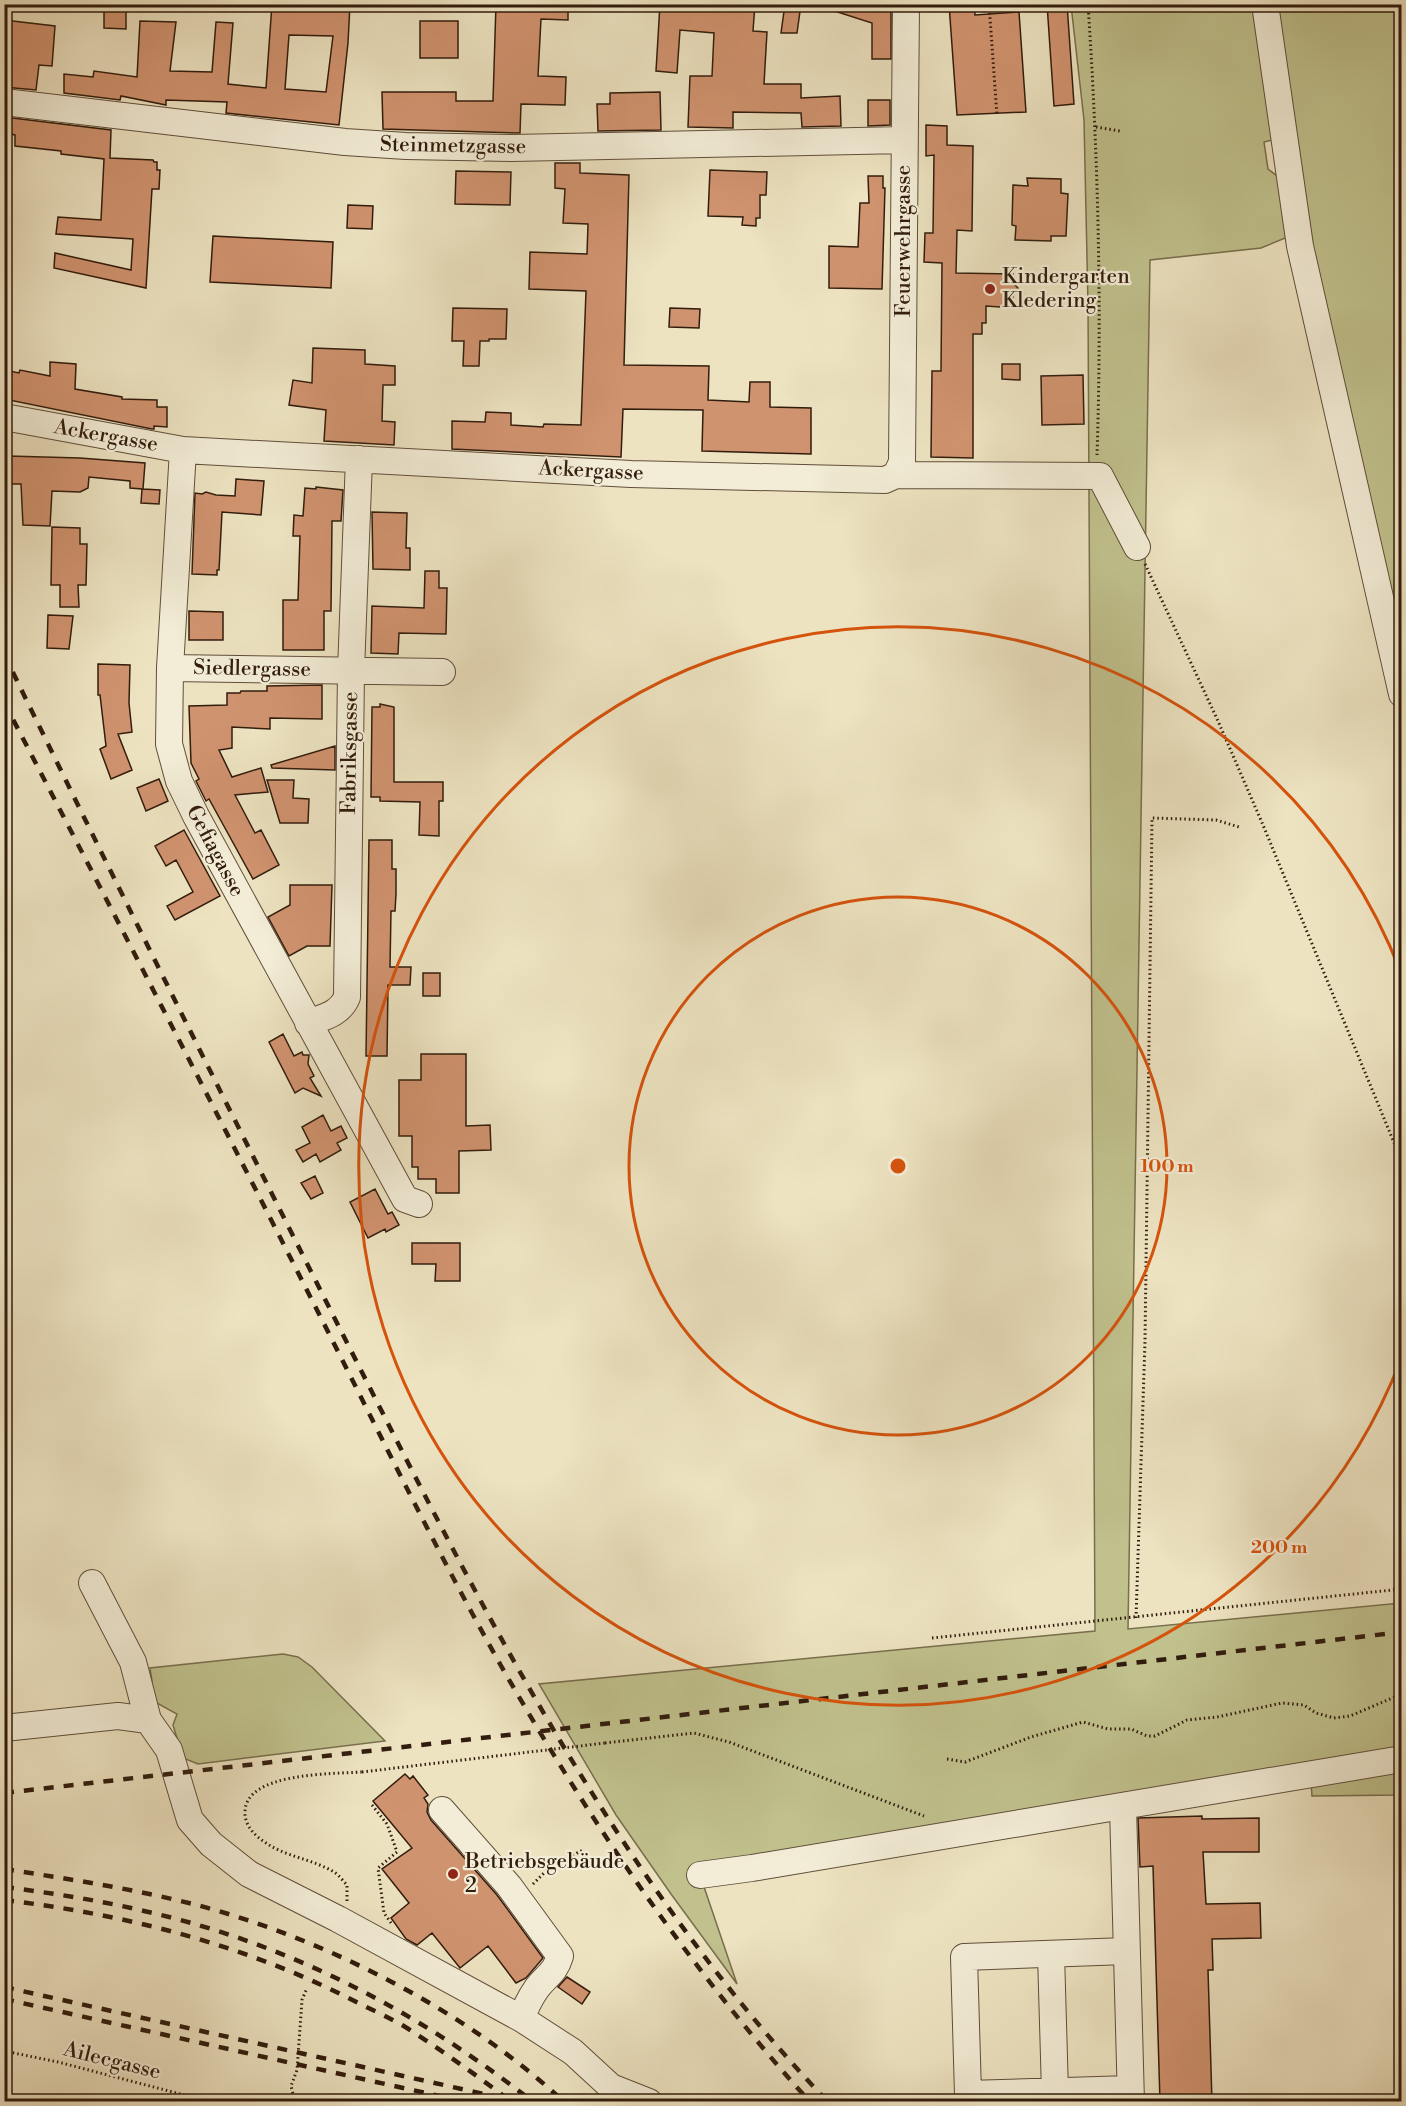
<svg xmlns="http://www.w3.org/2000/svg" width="1406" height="2106" font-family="'Libre Bodoni',serif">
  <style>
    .green { fill: #c0c18d; stroke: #796e4d; stroke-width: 1.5 }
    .building { fill: #d0936f; stroke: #321c0d; stroke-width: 1.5; fill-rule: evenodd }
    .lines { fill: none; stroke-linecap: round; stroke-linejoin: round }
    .minor-casing { stroke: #614e3a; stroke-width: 28 }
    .path { stroke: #321c0d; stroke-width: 3; stroke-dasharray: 1.5 3; stroke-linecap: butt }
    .minor { stroke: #f3edd7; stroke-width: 26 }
    .rail { stroke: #321c0d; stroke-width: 4.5; stroke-dasharray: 10 10; stroke-linecap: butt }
    .path-bridge { stroke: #321c0d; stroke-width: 3; stroke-dasharray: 1.5 3; stroke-linecap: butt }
    .ring { fill: none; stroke: #d6530c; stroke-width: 3 }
    .poi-dot { fill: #8f2418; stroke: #f3edd7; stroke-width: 2 }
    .labels { text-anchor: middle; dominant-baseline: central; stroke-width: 4.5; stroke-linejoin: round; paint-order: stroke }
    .street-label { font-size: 21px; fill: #321c0d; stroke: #f3edd7 }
    .poi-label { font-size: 21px; fill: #321c0d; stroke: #f3edd7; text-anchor: start }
    .centre { fill: #d6530c; stroke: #f3edd7; stroke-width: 3 }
    .ring-label { font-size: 18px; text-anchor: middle; font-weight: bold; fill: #d6530c; stroke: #f3edd7; stroke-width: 4.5; stroke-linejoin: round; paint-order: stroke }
  </style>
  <rect width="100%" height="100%" fill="#ede3c1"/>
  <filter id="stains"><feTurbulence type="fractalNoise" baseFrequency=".00333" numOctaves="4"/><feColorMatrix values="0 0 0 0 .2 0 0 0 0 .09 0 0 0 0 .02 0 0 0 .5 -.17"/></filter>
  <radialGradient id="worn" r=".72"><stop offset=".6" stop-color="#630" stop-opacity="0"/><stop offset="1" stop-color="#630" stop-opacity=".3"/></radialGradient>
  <!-- green -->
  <path class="green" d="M1071 5H1256L1276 139 1264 142 1268 169 1282 180 1290 236 1261 248 1150 260 1128 1629 1401 1603V1795L1312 1796 1311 1782 700 1875 737 1984 671 1894 616 1815 539 1684 1095 1631 1088 305 1084 120Z
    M1273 5H1401V694L1323 350Z
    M283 1654 298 1657 312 1667 385 1741 198 1764 183 1758 173 1725 177 1714 155 1702 149 1691 152 1681 150 1668Z"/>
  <!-- building -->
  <path class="building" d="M104 4H126V29L104 28Z
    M272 4H350L348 43 339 125 226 113 227 102 166 100V105L121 96 120 100 64 93V74L93 77 94 71 137 77 140 21 176 22 170 71 212 72 216 22 233 23 228 84 266 88ZM289 35 333 36 326 92 285 89Z
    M496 4H568V20L541 19 538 76 566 77 565 105 521 104 520 133 383 129 382 92H456V101H493Z
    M660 4H755L753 31 767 32 764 84H801V98L840 96 841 126 802 127 801 113 733 112V128L688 127 690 76H712L714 33 680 30 677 73 656 71Z
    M785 4H801L797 33H781Z
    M826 4H891V59H872V23L825 8Z
    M949 4H974L975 15 1019 12 1026 112 957 115Z
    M1047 4H1067L1074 104 1054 106Z
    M4 20 55 26 52 66 39 65 36 90 4 87Z
    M420 21H458V58H420Z
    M660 92 661 130 598 131 597 104H610V93Z
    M868 100H890V125L868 126Z
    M4 117 111 130 110 158 153 160 154 162H157V170H160L159 189H152L146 288 54 268 55 253 131 270 133 239 56 234 58 217 101 220 104 159 61 154V151L15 146V135L4 133Z
    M926 125 947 126V145L973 146 972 231 957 230 956 273 1013 274V283L1018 288 1013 295 1012 303 1004 304 1000 307 986 306V323H982V334H973V458L931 457 932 371H941L942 263 924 262 925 233H933L934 155 926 156Z
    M555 163H580V173L629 175 624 365 709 366 708 400 749 402 750 382H770V407L811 408V454L702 451 703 410 623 409 621 457 452 449V421L485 422 486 412 511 413V425L543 427 544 424 581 425 586 291 529 289 530 252 587 254 588 224 563 223 565 189 555 188Z
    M710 170 767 172 766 195H760V218H756V226L742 225 743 217 708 216Z
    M456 171 511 172 510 205 455 204Z
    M868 176H883V188H885L882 289 829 288V246L858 247 860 203H869Z
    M1027 178 1061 179V193L1068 194 1066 236H1051V241L1015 240 1016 226 1012 225 1013 185 1028 186Z
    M348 205 373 206 372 229 347 228Z
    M213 236 333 242 331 288 210 282Z
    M453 308 507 309 506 339H489V341H480L479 366H463L464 341H452Z
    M670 308 700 309 699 328 669 327Z
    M313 348 365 350V364L395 366V385H383L382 421 395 422 394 445 324 441 326 410 289 405 293 380 312 383Z
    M50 362 76 364 75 389 122 397V399L157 400V407H167V427L154 426V429H152L4 399V370L19 373 20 370 50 376Z
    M1002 364H1020V380L1002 379Z
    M1083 375 1084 424 1042 425 1041 376Z
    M8 456 80 458 145 463 143 489 160 490 159 504 141 503 142 489 130 488V481L89 477 88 488 80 492 52 491 50 526 23 525 21 484H8Z
    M236 479 264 481 261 515 222 512 219 570H217V575L192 574 195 493 202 494 206 492 216 495 235 496Z
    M316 487 343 490 341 521H332L331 611H324V650H283V600H298L300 536H293L294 515 303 516 305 488 316 489Z
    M372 512 407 513 406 548H410V570L373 569Z
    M52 527 80 528V544H87L86 585H78L79 607H60V585H51Z
    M425 571H439V588H447L446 634 399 633 398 654 371 653 372 606 424 608Z
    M189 611 223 612V640H189Z
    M48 615 73 616 69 649 47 648Z
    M98 664 130 665 129 703 132 732 118 734 132 770 111 779 100 749 106 746 100 695H98Z
    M322 685V719L270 718V729L232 727V748L219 750 232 777 261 768 268 792 235 795 255 833 261 830 279 865 253 879 209 799 206 801 196 781 199 779 191 763 189 706 227 705V693H240L241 691H267V686Z
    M380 704 394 707V782H443V801H439V836L419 835 420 802 380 801V797H371L372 707H380Z
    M335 746V770L272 768 271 765Z
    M159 779 168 801 146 811 137 788Z
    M267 780H294L293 798 309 799 308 823H280Z
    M184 830 220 896 175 920 167 906 193 892 176 860 166 866 155 846Z
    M369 840H392V869H396V894L395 911H391L390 967H411L410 985H388L387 1056H366Z
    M290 885H332L330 946H307L289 956 268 917 290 905Z
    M423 973H440V996H423Z
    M283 1034 294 1056 302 1052 303 1055H309L308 1064 314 1076 310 1078 321 1096 303 1088 295 1093 269 1042Z
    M421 1054H466V1126L490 1125 491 1150 459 1151V1193H436V1179H418V1167H412V1136H399V1080H421Z
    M323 1115 331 1131 341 1126 347 1138 337 1143 341 1150 320 1162 316 1154 303 1162 296 1150 310 1143 302 1127Z
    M315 1176 323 1193 311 1199 301 1183Z
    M375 1189 388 1214 392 1212 399 1225 386 1232 385 1229 368 1238 350 1202Z
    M412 1243H460V1281H435L436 1264H412Z
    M405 1774 410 1779 413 1776 428 1795 424 1798 428 1804 427 1812 431 1820 497 1895 543 1958 526 1978 516 1983 488 1946 460 1968 432 1933 417 1945 406 1939 391 1918 409 1903 382 1869 412 1848 373 1801Z
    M1202 1816V1819L1259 1818V1852H1203L1206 1904 1260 1903 1261 1938 1212 1939 1213 1970H1208L1212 2102H1160L1153 1866 1140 1867 1138 1818Z
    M567 1977 590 1992 582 2004 558 1987Z"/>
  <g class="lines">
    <!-- minor casing -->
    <g class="minor-casing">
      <path id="minor" d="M1265 4 1300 246 1402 694
        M4 102 345 142 406 146 512 148 904 140
        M4 417 183 450 631 474 885 480 896 475 1100 476 1137 547
        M183 450 170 668 169 744 179 781 196 816 405 1199 419 1204
        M896 475 902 462 906 4
        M170 668 442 672
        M308 1023C324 1017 340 1014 347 997L351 671 359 459
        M92 1583 133 1662 148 1720
        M4 1728 118 1716 148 1720 169 1750 190 1820 211 1844 249 1874 338 1919 522 2019 573 2052 611 2087 649 2102
        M1123 1807 1131 2102
        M442 1810 509 1886 560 1956C555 1973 547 1975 537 1988 530 1998 525 2007 522 2019
        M700 1875 752 1868 1402 1759
        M1126 1951 964 1957 968 2094 1130 2089
        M1051 1954 1055 2092"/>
    </g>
    <!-- path -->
    <path class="path" d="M989 4 997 116
      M1088 4C1098 155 1102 305 1097 455
      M1096 127 1120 131
      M1145 564 1218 721 1263 825 1402 1162
      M1136 1618 1145 1341 1152 818 1216 820 1239 827
      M932 1638 1402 1589
      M605 1743 694 1733 729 1742 924 1816
      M947 1759 965 1762 1031 1737 1083 1722 1108 1729H1131L1147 1736H1155L1187 1720 1217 1717 1282 1703 1304 1705 1316 1713 1334 1718 1350 1716 1402 1694
      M372 1805 387 1824 397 1852 378 1868 384 1913 391 1923
      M533 1884 551 1866 583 1850
      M347 1901V1885C343 1881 339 1875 334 1872 314 1860 289 1857 269 1845 258 1838 245 1828 245 1813 244 1772 333 1774 362 1772
      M4 2051 58 2062 211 2102
      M295 2102 291 2086 297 2070 302 2000 307 1988
      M322 2102C335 2094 352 2098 366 2102"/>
    <!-- minor -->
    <use href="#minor" class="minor"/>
    <!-- rail -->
    <path class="rail" d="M4 654C113 878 225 1101 337 1323 476 1597 614 1878 828 2102
      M4 702C109 904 214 1107 317 1310 377 1428 435 1548 500 1664 589 1820 689 1968 810 2102
      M4 1793 1402 1632
      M4 1869C69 1879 134 1889 197 1905 325 1939 467 2011 564 2102
      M4 1887C51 1893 98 1900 144 1911 287 1943 418 2011 533 2102
      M4 1900C130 1915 250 1946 362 2005 377 2012 392 2019 407 2028 443 2051 477 2076 512 2102
      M4 1987 502 2098
      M4 1999 466 2102"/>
    <!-- path-bridge -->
    <path class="path-bridge" d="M362 1772 605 1743"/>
  </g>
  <!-- distance rings -->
  <g class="ring">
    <circle cx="898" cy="1166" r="269"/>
    <path d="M1401 1359A539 539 0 1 1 1401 973"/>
  </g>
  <!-- markers -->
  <g class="poi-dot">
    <circle cx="990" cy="289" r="6"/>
    <circle cx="453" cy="1874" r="6"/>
  </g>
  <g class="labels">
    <!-- street labels -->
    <g class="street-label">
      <text transform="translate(453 146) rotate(1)">Steinmetzgasse</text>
      <text transform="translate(904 241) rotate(-90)">Feuerwehrgasse</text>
      <text transform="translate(106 436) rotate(10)">Ackergasse</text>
      <text transform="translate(591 471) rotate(3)">Ackergasse</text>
      <text transform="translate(252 669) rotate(1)">Siedlergasse</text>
      <text transform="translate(350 753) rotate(-89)">Fabriksgasse</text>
      <text transform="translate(215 851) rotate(62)">Gefiagasse</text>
      <text transform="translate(112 2061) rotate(14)">Ailecgasse</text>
    </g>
    <!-- poi labels -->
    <g class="poi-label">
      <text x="1002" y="277">Kindergarten<tspan x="1002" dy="24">Kledering</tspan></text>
      <text x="465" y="1862">Betriebsgebäude<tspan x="465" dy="24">2</tspan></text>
    </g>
  </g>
  <circle cx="898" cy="1166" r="9" class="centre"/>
  <g class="ring-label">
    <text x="1167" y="1172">100 m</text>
    <text x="1279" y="1553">200 m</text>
  </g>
  <!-- margin -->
  <rect width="1406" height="2106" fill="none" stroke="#ede3c1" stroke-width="24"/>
  <rect x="6" y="6" width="1394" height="2094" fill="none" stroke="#321c0d" stroke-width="3"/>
  <rect x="12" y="12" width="1382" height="2082" fill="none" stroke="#321c0d" stroke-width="1.5"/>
  <rect width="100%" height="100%" filter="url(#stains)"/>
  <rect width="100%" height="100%" fill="url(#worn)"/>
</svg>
